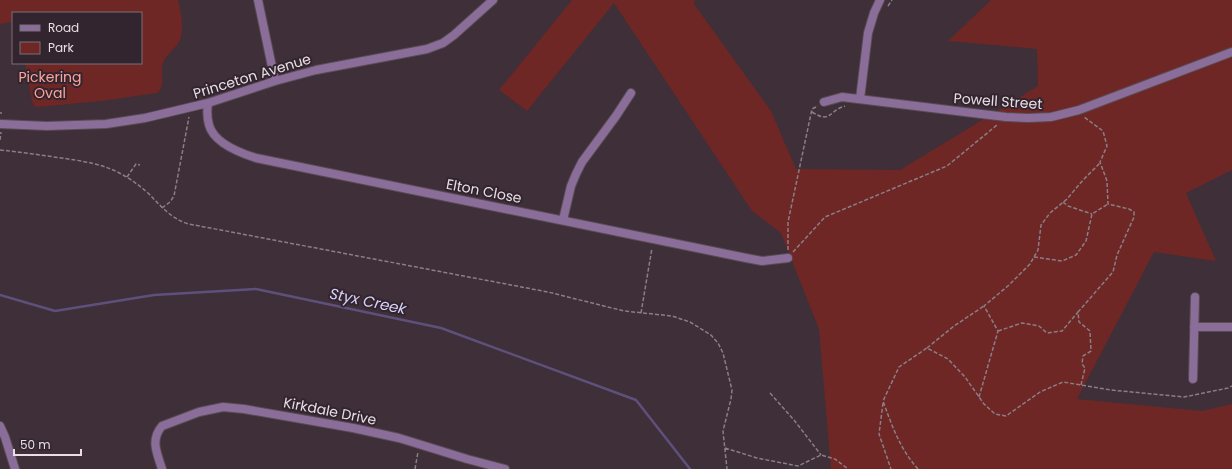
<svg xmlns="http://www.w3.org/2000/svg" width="1232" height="469" font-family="Poppins,sans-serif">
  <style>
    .green { fill: #6e2724 }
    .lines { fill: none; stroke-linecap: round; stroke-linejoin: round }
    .stream { stroke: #5f507b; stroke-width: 2.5 }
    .minor-casing { stroke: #594b54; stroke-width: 10 }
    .path { stroke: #8b7e86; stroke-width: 1.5; stroke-dasharray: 4 2; stroke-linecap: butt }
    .minor { stroke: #8a6e99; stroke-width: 8 }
    .labels { text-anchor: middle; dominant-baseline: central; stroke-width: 4; stroke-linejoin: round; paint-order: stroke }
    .street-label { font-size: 14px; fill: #e8dee4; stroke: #33252f }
    .park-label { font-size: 14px; fill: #fba49b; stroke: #33252f }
    .water-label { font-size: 15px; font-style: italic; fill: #d6d2f8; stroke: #33252f }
  </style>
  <rect width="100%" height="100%" fill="#3e2f39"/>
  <!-- green -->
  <path class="green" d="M0 0H178C181 10 184 31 180 40 176 49 166 54 163 63 159 74 167 84 157 93L101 101 38 107 34 106 32 101 25 63H141V13H13V22L0 24Z
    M572 0H695L694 4 771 111 796 169 900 170 1038 86 1037 49 948 41 991 0H1232V170L1186 193 1216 261 1154 252 1077 399 1202 411 1232 404V469H831L819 329 781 233 752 211 614 3 527 111 499 90Z"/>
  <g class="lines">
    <!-- stream -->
    <path class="stream" d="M0 295 55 311 154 295 256 289 441 328 636 400 690 469"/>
    <!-- minor casing -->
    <g class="minor-casing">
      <path id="minor" d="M258 0 275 81
        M860 99 868 33 874 13 880 0
        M824 102 842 97 1006 117 1028 118 1051 117 1079 110 1232 52
        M208 103C207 110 207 118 209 125 214 143 240 153 256 158L746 258 762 261 788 258
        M0 124 47 126 106 124 145 118 208 103 275 81 316 70 427 49 443 43 454 35 493 0
        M563 220 571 186 576 174 582 162 616 116 631 93
        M1194 327H1232
        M1193 379 1195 297
        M0 426 5 437 15 469
        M162 469C157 453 150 440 162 426L199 412 223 407 244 409 353 428 399 438 467 459 505 469"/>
    </g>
    <!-- path -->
    <path class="path" d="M888 6 892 0
      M283 68 302 62H310
      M812 112C831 124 828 111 845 106
      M0 113H2
      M0 140 1 132
      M0 150C20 152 41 155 61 158 83 161 104 164 123 175 132 180 140 186 148 193 161 206 171 219 189 224L548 292 624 311 672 316 690 322 711 335 718 343 723 353 732 390 731 399 723 431 727 469
      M127 177 136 164 140 165
      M1063 202 1068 206 1092 214
      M162 208 170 202 174 196 189 117
      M788 250V222L812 109 818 106
      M793 252 825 217 947 166 997 125
      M1034 257 1062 261 1076 255 1086 241 1092 214 1108 204
      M641 313 652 248
      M998 331 1022 323 1039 326 1047 333 1062 331 1078 312
      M927 348 954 326 984 306
      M1081 385 1085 368 1082 364 1083 356 1091 351 1090 331 1079 322 1078 312 1113 272 1117 255 1134 217V212L1129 209 1108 204 1107 181 1100 162 1107 146 1103 131 1084 117
      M770 393 794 420 821 455
      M979 397 998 331 984 306 1009 285 1030 264 1038 250 1041 225 1050 213 1067 199 1083 180 1100 163
      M883 403 879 434 891 469
      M725 448 757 458 798 466 821 455 835 459 848 469
      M415 469 418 452
      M918 469C900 449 892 426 883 401L899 367 927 348 948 359 965 377 984 404 995 414 1006 416 1040 392 1063 382 1111 390 1184 397 1228 388 1232 386"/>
    <!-- minor -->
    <use href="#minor" class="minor"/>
  </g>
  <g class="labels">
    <!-- street labels -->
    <g class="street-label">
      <text transform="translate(252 76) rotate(-17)">Princeton Avenue</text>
      <text transform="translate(998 101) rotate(4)">Powell Street</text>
      <text transform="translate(484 191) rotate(11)">Elton Close</text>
      <text transform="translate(330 411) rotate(11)">Kirkdale Drive</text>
    </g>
    <!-- park labels -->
    <g class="park-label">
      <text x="50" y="77">Pickering<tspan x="50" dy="16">Oval</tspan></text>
    </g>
    <!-- water labels -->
    <g class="water-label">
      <text transform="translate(368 301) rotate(12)">Styx Creek</text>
    </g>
  </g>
  <!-- legend -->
  <rect x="12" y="12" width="130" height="52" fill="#33252f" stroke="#7b6f77"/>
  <rect x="20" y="25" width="20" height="6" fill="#8a6e99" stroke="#7b6f77"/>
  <text x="48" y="32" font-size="12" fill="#e8dee4">Road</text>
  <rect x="20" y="42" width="20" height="12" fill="#6e2724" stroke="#7b6f77"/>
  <text x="48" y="52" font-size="12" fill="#e8dee4">Park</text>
  <!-- scale -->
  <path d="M14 449v6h67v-6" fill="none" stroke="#e8dee4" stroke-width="2"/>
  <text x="20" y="449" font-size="12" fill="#e8dee4" stroke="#33252f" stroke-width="3" paint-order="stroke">50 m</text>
</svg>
